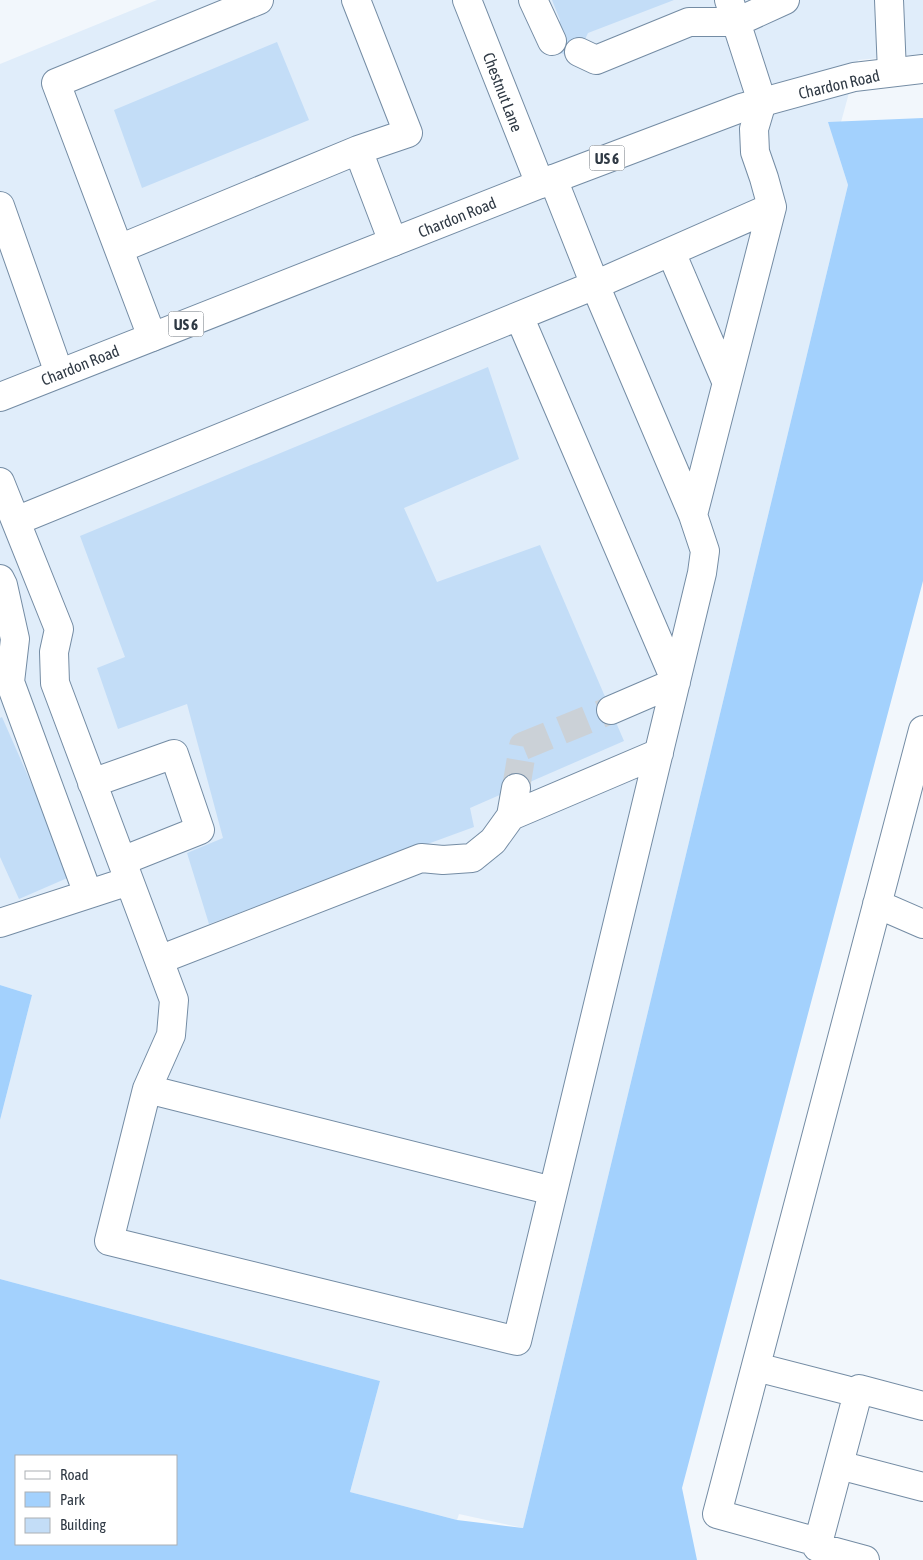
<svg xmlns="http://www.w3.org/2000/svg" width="923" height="1560" font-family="'Asap Condensed',sans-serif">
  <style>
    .built { fill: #e0edfa }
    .green { fill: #a3d1fd; fill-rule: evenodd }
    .building { fill: #c3ddf7 }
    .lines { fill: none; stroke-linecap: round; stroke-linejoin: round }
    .minor-tunnel { stroke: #cbd1d7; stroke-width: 28; stroke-dasharray: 28 14; stroke-linecap: butt }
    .minor-casing { stroke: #748ca4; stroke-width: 30 }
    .major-casing { stroke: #748ca4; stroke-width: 30 }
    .minor { stroke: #fff; stroke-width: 28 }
    .major { stroke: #fff; stroke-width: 28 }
    .labels { text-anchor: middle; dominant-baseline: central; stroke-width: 5; stroke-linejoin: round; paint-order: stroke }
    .shield { fill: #fff; stroke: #6d747c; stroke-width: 1 }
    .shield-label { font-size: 15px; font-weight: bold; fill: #2f3944 }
    .street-label { font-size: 16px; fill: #2f3944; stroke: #fff }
  </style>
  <rect width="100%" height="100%" fill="#f2f7fc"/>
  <!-- built -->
  <path class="built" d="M157 0H923V54L858 60 835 144 848 185 523 1528 459 1514 457 1520 350 1492 380 1381 0 1279V1120L32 995 0 985V64Z"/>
  <!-- green -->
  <path class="green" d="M923 118V581L682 1488 697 1560H0V1279L380 1381 350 1492 457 1520 523 1528 848 185 828 122ZM16 1456H176V1544H16Z
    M0 985 32 995 0 1120Z"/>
  <!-- building -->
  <path class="building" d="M552 0H674L588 33 576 59 548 48 560 20Z
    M277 42 309 120 142 188 114 110Z
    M488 367 519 459 404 508 437 582 540 545 624 741 470 808 474 827 209 924 187 853 223 838 187 704 118 729 97 668 125 657 80 536Z
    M2 717 72 876 19 899 0 857V718Z"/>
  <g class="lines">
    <!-- minor-tunnel -->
    <path class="minor-tunnel" d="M516 788 523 746 611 710"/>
    <!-- minor casing -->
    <g class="minor-casing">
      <path id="minor" d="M356 0 408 133 358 150 393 242
        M467 0 540 184
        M533 0 552 41
        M889 0 892 72
        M579 52 596 60 689 22H737L785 0
        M0 206 59 373
        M119 249 358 150
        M671 252 726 381
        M519 316 676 682 611 710
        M152 337 56 83 259 0
        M0 482 59 629 54 652 55 683 174 1000 171 1035 147 1089
        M693 515 595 285 772 207
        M16 521 595 285 553 179
        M0 579 3 585 15 639 10 682 88 894
        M92 783 174 754 200 830 122 861
        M511 816 516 788
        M877 904 923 924
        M0 923 129 881
        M159 960 421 858 443 860 472 858 493 841 511 816 659 753
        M553 1191 147 1089 109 1241 517 1341 702 573 705 551 693 515 772 207 764 178 755 152 754 129 762 102 729 0
        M756 1367 846 1390
        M839 1465 923 1487
        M807 1539 717 1514 923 730
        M865 1560 817 1547 859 1389 923 1406"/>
    </g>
    <!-- major casing -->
    <g class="major-casing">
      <path id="major" d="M0 397 540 184 741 108 854 77 923 69"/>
    </g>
    <!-- minor -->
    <use href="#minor" class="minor"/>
    <!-- major -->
    <use href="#major" class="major"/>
  </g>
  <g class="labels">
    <!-- shield labels -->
    <g class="shield">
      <rect x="589.5" y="145.5" width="35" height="25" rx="4"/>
      <rect x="168.5" y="311.5" width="35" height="25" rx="4"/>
    </g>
    <g class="shield-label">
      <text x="607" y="158">US 6</text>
      <text x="186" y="324">US 6</text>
    </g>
    <!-- street labels -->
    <g class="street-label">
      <text transform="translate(839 84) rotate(-13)">Chardon Road</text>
      <text transform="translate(503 92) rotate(69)">Chestnut Lane</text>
      <text transform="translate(457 217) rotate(-22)">Chardon Road</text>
      <text transform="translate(80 365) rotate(-22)">Chardon Road</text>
    </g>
  </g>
  <!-- legend -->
  <rect x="15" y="1455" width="162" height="90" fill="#ffffff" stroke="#acb0b4"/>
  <rect x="25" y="1471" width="25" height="8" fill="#ffffff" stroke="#acb0b4"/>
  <text x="60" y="1480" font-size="15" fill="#2f3944">Road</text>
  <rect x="25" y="1492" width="25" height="15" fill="#a3d1fd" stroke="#acb0b4"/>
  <text x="60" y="1505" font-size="15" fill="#2f3944">Park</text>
  <rect x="25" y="1518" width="25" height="15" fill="#c3ddf7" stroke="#acb0b4"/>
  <text x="60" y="1530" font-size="15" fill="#2f3944">Building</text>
</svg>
